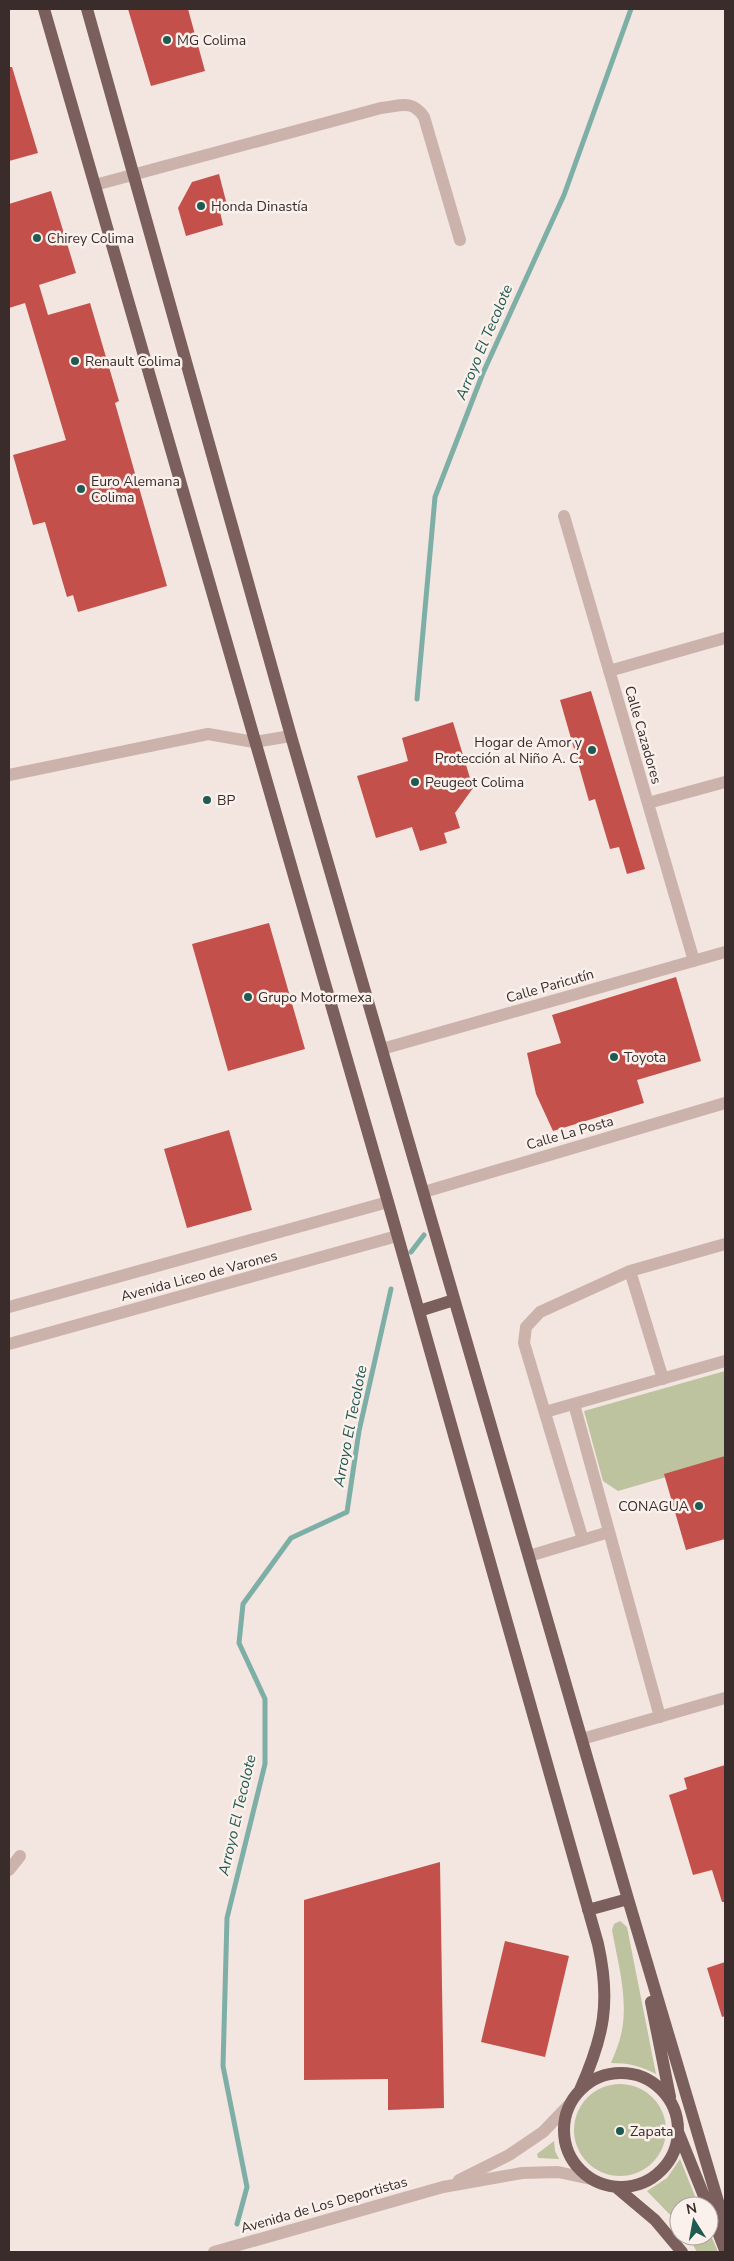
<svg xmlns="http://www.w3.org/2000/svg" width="734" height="2261" font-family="'Nunito Sans',sans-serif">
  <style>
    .green { fill: #bdc29f }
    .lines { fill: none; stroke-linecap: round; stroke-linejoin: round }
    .stream { stroke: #7eafa7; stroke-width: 5 }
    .building { fill: #c4504c }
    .minor { stroke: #cbb3ab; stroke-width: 12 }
    .major { stroke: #7a5f5c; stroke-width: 12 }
    .poi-dot { fill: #205a51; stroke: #faf0ec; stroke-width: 2 }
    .labels { text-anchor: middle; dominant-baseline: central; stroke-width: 5; stroke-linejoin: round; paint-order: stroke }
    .poi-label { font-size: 14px; fill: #392c2a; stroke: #faf0ec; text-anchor: start }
    .street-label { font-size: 14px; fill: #392c2a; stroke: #faf0ec }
    .water-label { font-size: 15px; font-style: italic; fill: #205a51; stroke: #faf0ec }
  </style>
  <rect width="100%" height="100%" fill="#f3e5df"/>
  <!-- green -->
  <path class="green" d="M725 1371V1460L618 1491 603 1481 584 1411Z
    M620 1921 627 1927 656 2074C641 2066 628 2063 611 2063 615 2053 620 2042 622 2030 628 1997 618 1963 612 1930L614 1924Z
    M574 2130a46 46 0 1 1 92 0a46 46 0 1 1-92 0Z
    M554 2141 555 2151 559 2159 538 2158 537 2154Z
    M680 2159 699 2206H679V2224L647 2191 667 2178Z
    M709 2231 718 2252H697L688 2236H709Z"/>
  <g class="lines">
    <!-- stream -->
    <path class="stream" d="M417 699 435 497 483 373 564 195 631 9
      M411 1252 424 1235
      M237 2224 247 2187 223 2066 227 1918 265 1764V1699L239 1643 243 1604 291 1538 347 1512 359 1431 391 1289"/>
  </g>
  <!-- building -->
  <path class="building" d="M128 9H188L205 71 151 86Z
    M9 67H12L38 153 9 161Z
    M219 174 227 205 219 207 223 225 186 236 178 208 192 182Z
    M51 191 76 273 39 285 48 315 90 303 119 401 115 403 167 586 78 612 73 595 67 597 45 522 33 525 13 455 66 440 25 303 9 308V204Z
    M591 691 645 869 627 874 619 847 610 849 595 799 589 801 560 700Z
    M453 722 473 788 455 813 460 828 444 833 447 843 420 851 412 827 376 838 357 776 408 761 402 738Z
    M269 923 305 1049 228 1071 192 944Z
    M676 977 701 1061 637 1080 644 1103 553 1131 536 1094 527 1053 561 1043 552 1015Z
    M229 1130 252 1210 187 1228 164 1149Z
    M725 1456V1539L686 1550 664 1474Z
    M725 1765V1902H722L712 1870 693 1875 669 1795 687 1789 684 1778Z
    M440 1862 444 2108 388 2110V2079L304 2080V1900Z
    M505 1941 569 1956 545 2057 481 2042Z
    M725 1962V2016L722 2017 707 1968Z"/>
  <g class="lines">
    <!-- minor -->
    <path class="minor" d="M95 185 381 108C401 106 412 99 424 117L460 240
      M564 516 694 961
      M609 671 725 638
      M9 775 208 734 254 742 291 736
      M648 803 725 782
      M382 1049 725 952
      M424 1192 725 1103
      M630 1271 663 1379
      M9 1307 388 1202
      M9 1344 397 1236
      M574 1404 660 1717
      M545 1412 725 1361
      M583 1540 524 1343 526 1327 540 1312 630 1271 725 1244
      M529 1556 609 1532
      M582 1739 725 1698
      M9 1870 20 1856
      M459 2180 509 2155 543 2132 568 2106
      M214 2252 443 2187 522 2173 558 2172 591 2179"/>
    <!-- major -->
    <path class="major" d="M44 9 388 1202 598 1944C611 2002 604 2036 580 2090
      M87 9 291 736 628 1899 725 2225
      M419 1311 454 1300
      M588 1910 628 1899
      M651 2002 670 2097
      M564 2130a57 57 0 1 1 114 0a57 57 0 1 1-114 0Z
      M679 2134 708 2206
      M617 2188 655 2220 682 2252
      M709 2209 725 2250"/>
  </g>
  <!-- markers -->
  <g class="poi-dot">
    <circle cx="167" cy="40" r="5"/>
    <circle cx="201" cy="206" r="5"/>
    <circle cx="37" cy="238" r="5"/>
    <circle cx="75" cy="361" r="5"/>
    <circle cx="81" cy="489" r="5"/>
    <circle cx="592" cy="750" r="5"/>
    <circle cx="415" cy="782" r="5"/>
    <circle cx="207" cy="800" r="5"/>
    <circle cx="248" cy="997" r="5"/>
    <circle cx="614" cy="1057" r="5"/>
    <circle cx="699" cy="1506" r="5"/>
    <circle cx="620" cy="2131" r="5"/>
  </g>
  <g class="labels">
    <!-- poi labels -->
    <g class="poi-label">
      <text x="177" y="40">MG Colima</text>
      <text x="211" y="206">Honda Dinastía</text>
      <text x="47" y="238">Chirey Colima</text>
      <text x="85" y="361">Renault Colima</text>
      <text x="91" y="481">Euro Alemana<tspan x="91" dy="16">Colima</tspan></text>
      <text x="582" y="742" text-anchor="end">Hogar de Amor y<tspan x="582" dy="16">Protección al Niño A. C.</tspan></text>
      <text x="425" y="782">Peugeot Colima</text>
      <text x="217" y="800">BP</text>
      <text x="258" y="997">Grupo Motormexa</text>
      <text x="624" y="1057">Toyota</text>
      <text x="689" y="1506" text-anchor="end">CONAGUA</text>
      <text x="630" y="2131">Zapata</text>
    </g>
    <!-- street labels -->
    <g class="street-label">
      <text transform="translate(643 735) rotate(74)">Calle Cazadores</text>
      <text transform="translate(550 986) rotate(-16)">Calle Paricutín</text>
      <text transform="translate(570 1133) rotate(-16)">Calle La Posta</text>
      <text transform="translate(199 1276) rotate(-15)">Avenida Liceo de Varones</text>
      <text transform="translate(324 2205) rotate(-16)">Avenida de Los Deportistas</text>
    </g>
    <!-- water labels -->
    <g class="water-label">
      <text transform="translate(484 342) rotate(-67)">Arroyo El Tecolote</text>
      <text transform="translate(350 1426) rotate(-79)">Arroyo El Tecolote</text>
      <text transform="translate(237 1815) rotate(-77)">Arroyo El Tecolote</text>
    </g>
  </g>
  <!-- border -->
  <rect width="734" height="2261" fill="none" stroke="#392c2a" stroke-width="20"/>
  <!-- north arrow -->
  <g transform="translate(694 2221) rotate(349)"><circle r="24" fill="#faf0ec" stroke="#ada29e"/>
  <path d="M0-4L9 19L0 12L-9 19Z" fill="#205a51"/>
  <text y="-8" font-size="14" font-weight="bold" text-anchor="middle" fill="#392c2a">N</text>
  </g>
</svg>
